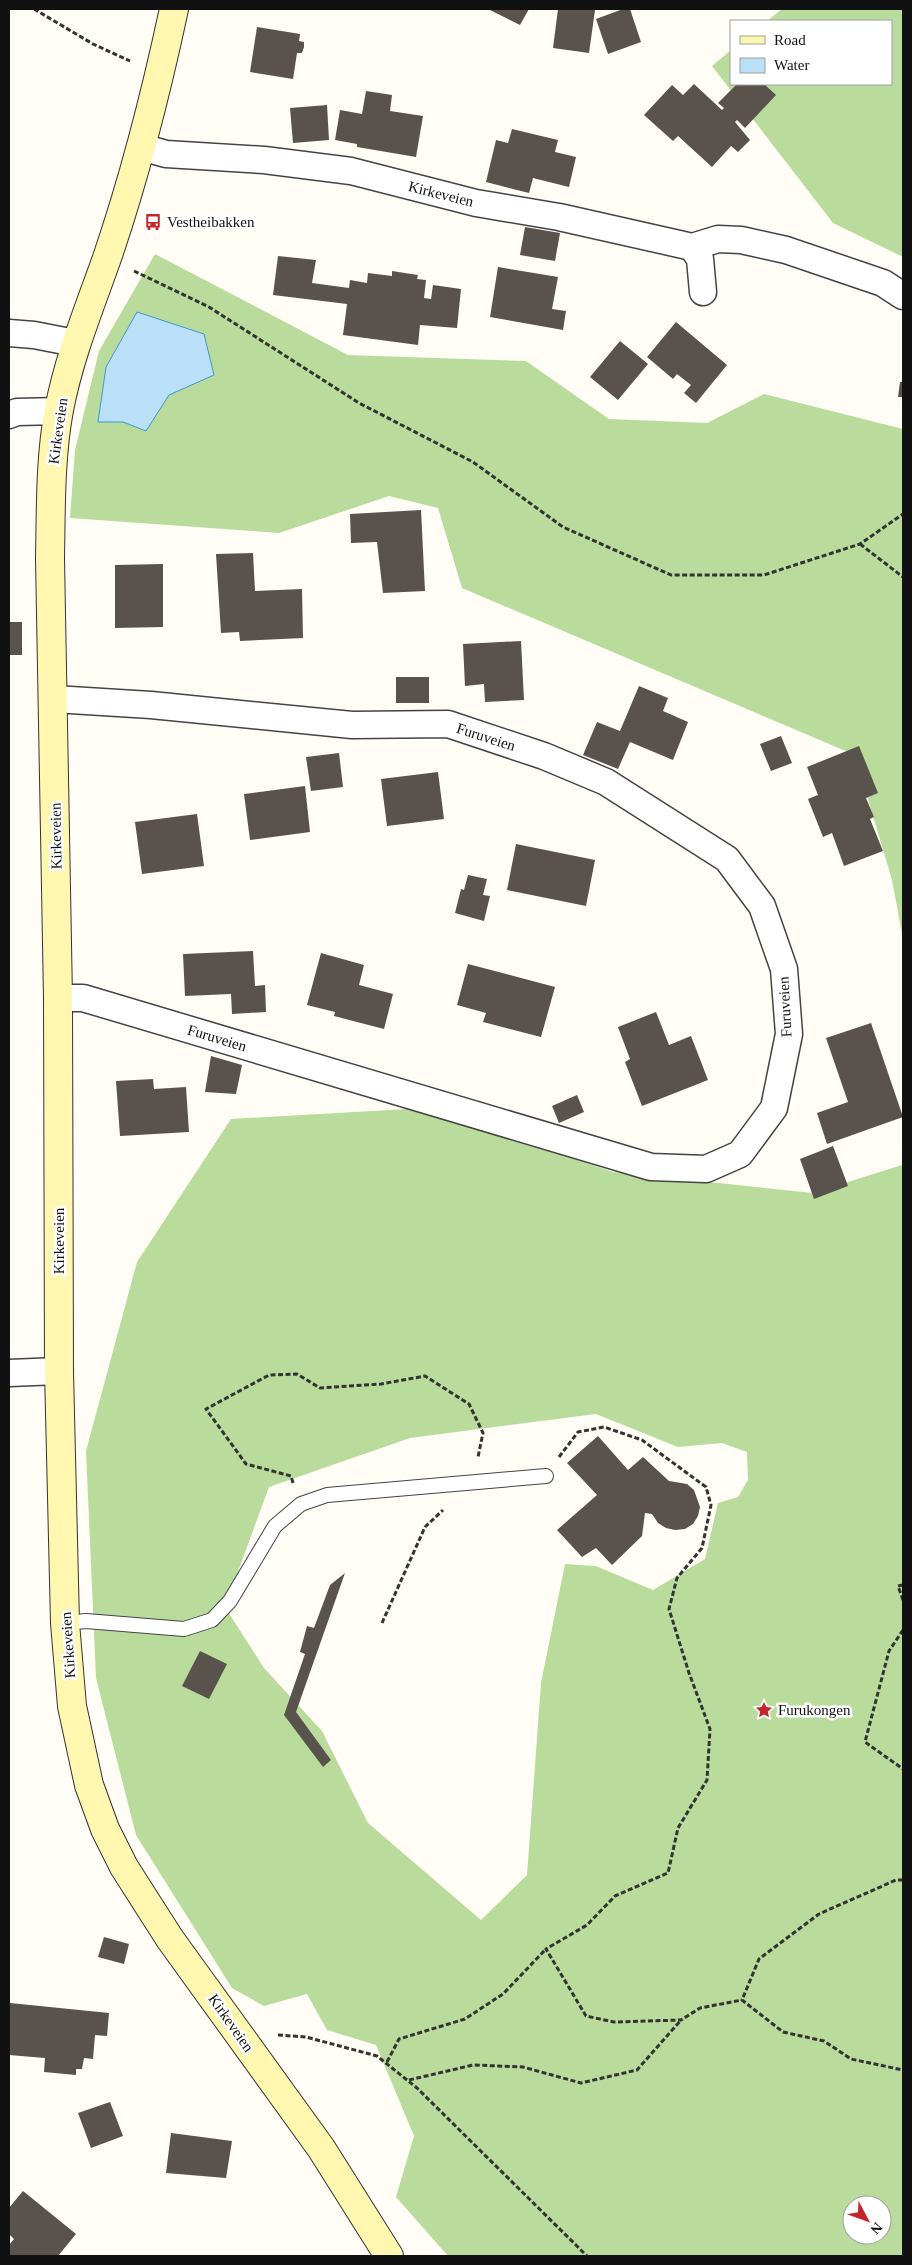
<svg xmlns="http://www.w3.org/2000/svg" width="912" height="2265" font-family="Georgia,serif">
  <style>
    .forest { fill: #b9dc9c; fill-rule: evenodd }
    .water { fill: #b9e0f7; stroke: #3f96cf }
    .building { fill: #5a524d }
    .lines { fill: none; stroke-linecap: round; stroke-linejoin: round }
    .lane-casing { stroke: #444; stroke-width: 16 }
    .street-casing { stroke: #444; stroke-width: 29 }
    .secondary-casing { stroke: #333; stroke-width: 30 }
    .path { stroke: #333; stroke-width: 3; stroke-dasharray: 5 2.5; stroke-linecap: butt }
    .lane { stroke: #fff; stroke-width: 14 }
    .street { stroke: #fff; stroke-width: 26 }
    .secondary { stroke: #fff6b0; stroke-width: 28 }
    .labels { text-anchor: middle; dominant-baseline: central; stroke-width: 5; stroke-linejoin: round; paint-order: stroke }
    .street-label { font-size: 15px; fill: #111; stroke: #fff }
    .poi-label { font-size: 15px; fill: #111; stroke: #fff; text-anchor: start }
  </style>
  <rect width="100%" height="100%" fill="#fffdf5"/>
  <!-- forest -->
  <path class="forest" d="M782 9H903V257L833 223 712 66 731 50V84H891V21H767Z
    M155 254 348 355 526 361 609 419 707 423 764 394 903 429V939L892 880 855 755 462 588 438 508 389 496 279 533 70 518 75 450 99 351Z
    M425 1108 613 1172 813 1193 902 1165 903 1161V2256H448L396 2197 414 2136 376 2045 327 2030 307 1994 264 2006 232 1988 136 1835 96 1678 86 1451 137 1262 231 1119ZM596 1414 678 1447 722 1443 747 1452 748 1480 738 1497 718 1503 705 1559 653 1590 596 1566 565 1564 541 1683 527 1875 481 1920 368 1823 322 1731 264 1668 225 1607 269 1487 410 1438ZM852 2205H882V2235H852Z"/>
  <!-- water -->
  <path class="water" d="M137 312 204 334 214 375 169 395 146 431 123 422H98L106 367Z"/>
  <!-- building -->
  <path class="building" d="M488 9H529L520 25Z
    M558 9 595 10 589 53 553 48Z
    M623 9H630L641 42 608 54 596 19Z
    M257 27 300 34 299 41 304 42V47L302 53H297L293 79 250 72Z
    M694 84 722 110 724 108 718 103 737 84H764L776 95 745 128 737 120 735 122 750 140 738 152 731 146 712 167 678 136 673 141 644 115 672 85 683 95Z
    M366 91 392 95 390 111 423 116 416 157 357 147V144L335 140 340 110 362 114Z
    M327 105 329 140 293 143 290 108Z
    M512 129 558 140 555 152 576 157 569 187 533 178 529 193 486 182 496 140 508 143Z
    M525 227 560 233 555 261 520 255Z
    M278 256 316 260 312 283 349 288 350 280 367 283 368 273 392 276V271L418 275 417 279 426 280 424 298 431 299 433 285 461 289 457 328 420 325 418 345 343 335 347 304 273 295Z
    M498 267 558 277 552 309 566 311 563 330 490 317Z
    M676 322 727 365 696 403 684 393 691 385 677 374 673 379 647 357Z
    M620 341 648 364 618 400 590 377Z
    M900 382H903V397H898Z
    M421 510 425 591 383 593 377 542 351 543 350 514Z
    M253 553 255 591 302 589 303 638 240 641 239 632 221 633 216 554Z
    M163 564V627L115 628V565Z
    M9 622H22V655H9Z
    M521 641 524 700 485 702 484 684 465 686 463 644Z
    M396 677H429V703H396Z
    M639 686 668 698 663 711 688 722 673 760 630 742 618 769 583 755 597 722 620 731Z
    M781 736 792 763 771 771 760 744Z
    M859 746 878 793 866 798 874 817 870 819 883 851 844 866 832 833 823 837 808 799 818 795 807 767Z
    M339 753 343 787 311 791 306 757Z
    M438 772 444 819 387 826 381 779Z
    M305 786 310 832 250 840 244 794Z
    M197 814 204 866 142 874 135 822Z
    M516 844 595 860 586 906 507 890Z
    M468 875 487 879 483 895 490 896 484 921 455 913 461 889 464 890Z
    M253 951 255 986 265 985 266 1012 232 1014 231 994 185 996 183 954Z
    M321 953 364 965 359 985 393 994 384 1029 334 1016 335 1012 307 1005Z
    M468 964 555 987 541 1037 483 1022 486 1013 457 1005Z
    M656 1012 669 1045 691 1036 708 1080 642 1106 625 1062 630 1059 618 1027Z
    M871 1023 903 1117 827 1144 817 1113 848 1102 826 1038Z
    M211 1056 242 1065 236 1094 205 1092Z
    M153 1079 154 1089 186 1087 189 1132 120 1136 116 1081Z
    M577 1095 584 1112 559 1123 552 1106Z
    M833 1146 848 1186 814 1199 800 1159Z
    M598 1436 628 1470 643 1457 669 1481 687 1484 694 1490 700 1507 698 1516 693 1524 685 1529 675 1530 666 1528 658 1523 652 1514 645 1513 642 1536 612 1565 596 1548 582 1557 557 1530 597 1495 567 1463Z
    M345 1573 296 1712 331 1760 323 1767 284 1715 305 1654 300 1652 307 1626 314 1628 330 1585Z
    M200 1651 227 1664 209 1699 182 1686Z
    M104 1937 129 1944 124 1964 98 1957Z
    M10 2003 109 2013 107 2036 95 2035 93 2059 84 2058 82 2069H76V2075L44 2072 45 2058 9 2055Z
    M110 2102 123 2136 91 2148 78 2113Z
    M171 2133 232 2141 226 2178 166 2173Z
    M23 2191 76 2234 58 2256H9V2245L14 2239 9 2234V2208Z"/>
  <g class="lines">
    <!-- lane casing -->
    <g class="lane-casing">
      <path id="lane" d="M65 1623 86 1621 184 1629 212 1620 230 1601 275 1526 301 1504 327 1495 546 1476"/>
    </g>
    <!-- street casing -->
    <g class="street-casing">
      <path id="street" d="M141 147 166 154 264 160 351 171 476 203 559 217 692 247 700 259 703 292
        M692 247 718 239 741 240 786 250 883 283 903 296
        M9 333 34 335 75 343
        M9 415 17 412 59 411
        M54 699 151 705 352 725 448 724 544 756 606 782 727 859 762 906 784 969 789 1034 774 1108 740 1154 706 1169 651 1167 83 998H58
        M9 1373 59 1371"/>
    </g>
    <!-- secondary casing -->
    <g class="secondary-casing">
      <path id="secondary" d="M174 9C156 93 135 176 107 258 89 309 69 357 59 410 50 458 51 509 50 558L58 998 59 1371 65 1623 72 1706 89 1785 105 1829 124 1867 170 1939 321 2148 389 2256"/>
    </g>
    <!-- path -->
    <path class="path" d="M34 9 93 44 130 61
      M134 271 209 307 359 403 473 462 563 527 671 575H764L860 544 903 514
      M860 544 903 577
      M559 1457 578 1432 604 1427 642 1440 706 1487 711 1505 702 1548 677 1578 669 1609 689 1673 710 1729 707 1780 678 1828 668 1873 615 1896 587 1925 546 1949 586 2016 614 2022 681 2020 700 2008 742 2000
      M293 1483 291 1476 246 1464 206 1409 269 1375 297 1374 320 1388 381 1384 425 1376 469 1404 483 1433 478 1457
      M903 1585 898 1586 903 1600
      M382 1623 425 1527 443 1510
      M903 1630 889 1651 865 1742 903 1769
      M903 1880H896L819 1914 759 1959 742 2000 783 2032 824 2041 851 2059 903 2070
      M278 2035 306 2037 377 2056 417 2088 587 2256
      M387 2062 399 2039 465 2019 503 1994 546 1949
      M409 2080 473 2065 523 2067 581 2083 637 2070 681 2020"/>
    <!-- lane -->
    <use href="#lane" class="lane"/>
    <!-- street -->
    <use href="#street" class="street"/>
    <!-- secondary -->
    <use href="#secondary" class="secondary"/>
  </g>
  <!-- icons -->
  <defs>
    <g id="bus-bare" transform="scale(1.35)"><path d="M-5-6H5V4H4V6H2V4H-2V6H-4V4H-5ZM-3.5-4V0h7V-4ZM-3.5 1.2v1.5H-2V1.2ZM2 1.2v1.5H3.5V1.2Z" fill="#c4262e" stroke="#fff" stroke-width="2.5" paint-order="stroke"/></g>
    <g id="sight-bare" transform="scale(1.35)"><path d="M0-6L1.8-2.2L6-1.7L2.9 1.2L3.7 5.4L0 3.3L-3.7 5.4L-2.9 1.2L-6-1.7L-1.8-2.2Z" fill="#c4262e" stroke="#fff" stroke-width="2.5" paint-order="stroke"/></g>
  </defs>
  <g fill-rule="evenodd">
    <use href="#bus-bare" x="153" y="222"/>
    <use href="#sight-bare" x="764" y="1710"/>
  </g>
  <g class="labels">
    <!-- street labels -->
    <g class="street-label">
      <text transform="translate(441 194) rotate(14)">Kirkeveien</text>
      <text transform="translate(58 431) rotate(-82)">Kirkeveien</text>
      <text transform="translate(486 737) rotate(18)">Furuveien</text>
      <text transform="translate(56 836) rotate(-91)">Kirkeveien</text>
      <text transform="translate(785 1007) rotate(-93)">Furuveien</text>
      <text transform="translate(217 1038) rotate(17)">Furuveien</text>
      <text transform="translate(59 1241) rotate(-90)">Kirkeveien</text>
      <text transform="translate(68 1645) rotate(-94)">Kirkeveien</text>
      <text transform="translate(231 2023) rotate(55)">Kirkeveien</text>
    </g>
    <!-- poi labels -->
    <g class="poi-label">
      <text x="167" y="222">Vestheibakken</text>
      <text x="778" y="1710">Furukongen</text>
    </g>
  </g>
  <!-- border -->
  <rect width="912" height="2265" fill="none" stroke="#111111" stroke-width="20"/>
  <!-- legend -->
  <rect x="730" y="20" width="162" height="65" fill="#ffffff" stroke="#a0a0a0"/>
  <rect x="740" y="36" width="25" height="8" fill="#fff6b0" stroke="#a0a0a0"/>
  <text x="774" y="45" font-size="15" fill="#111111">Road</text>
  <rect x="740" y="58" width="25" height="15" fill="#b9e0f7" stroke="#a0a0a0"/>
  <text x="774" y="70" font-size="15" fill="#111111">Water</text>
  <!-- north arrow -->
  <g transform="translate(867 2220) rotate(131)"><circle r="24" fill="#ffffff" stroke="#a0a0a0"/>
  <path d="M0-4L9 19L0 12L-9 19Z" fill="#c4262e"/>
  <text y="-8" font-size="14" font-weight="bold" text-anchor="middle" fill="#111111">N</text>
  </g>
</svg>
